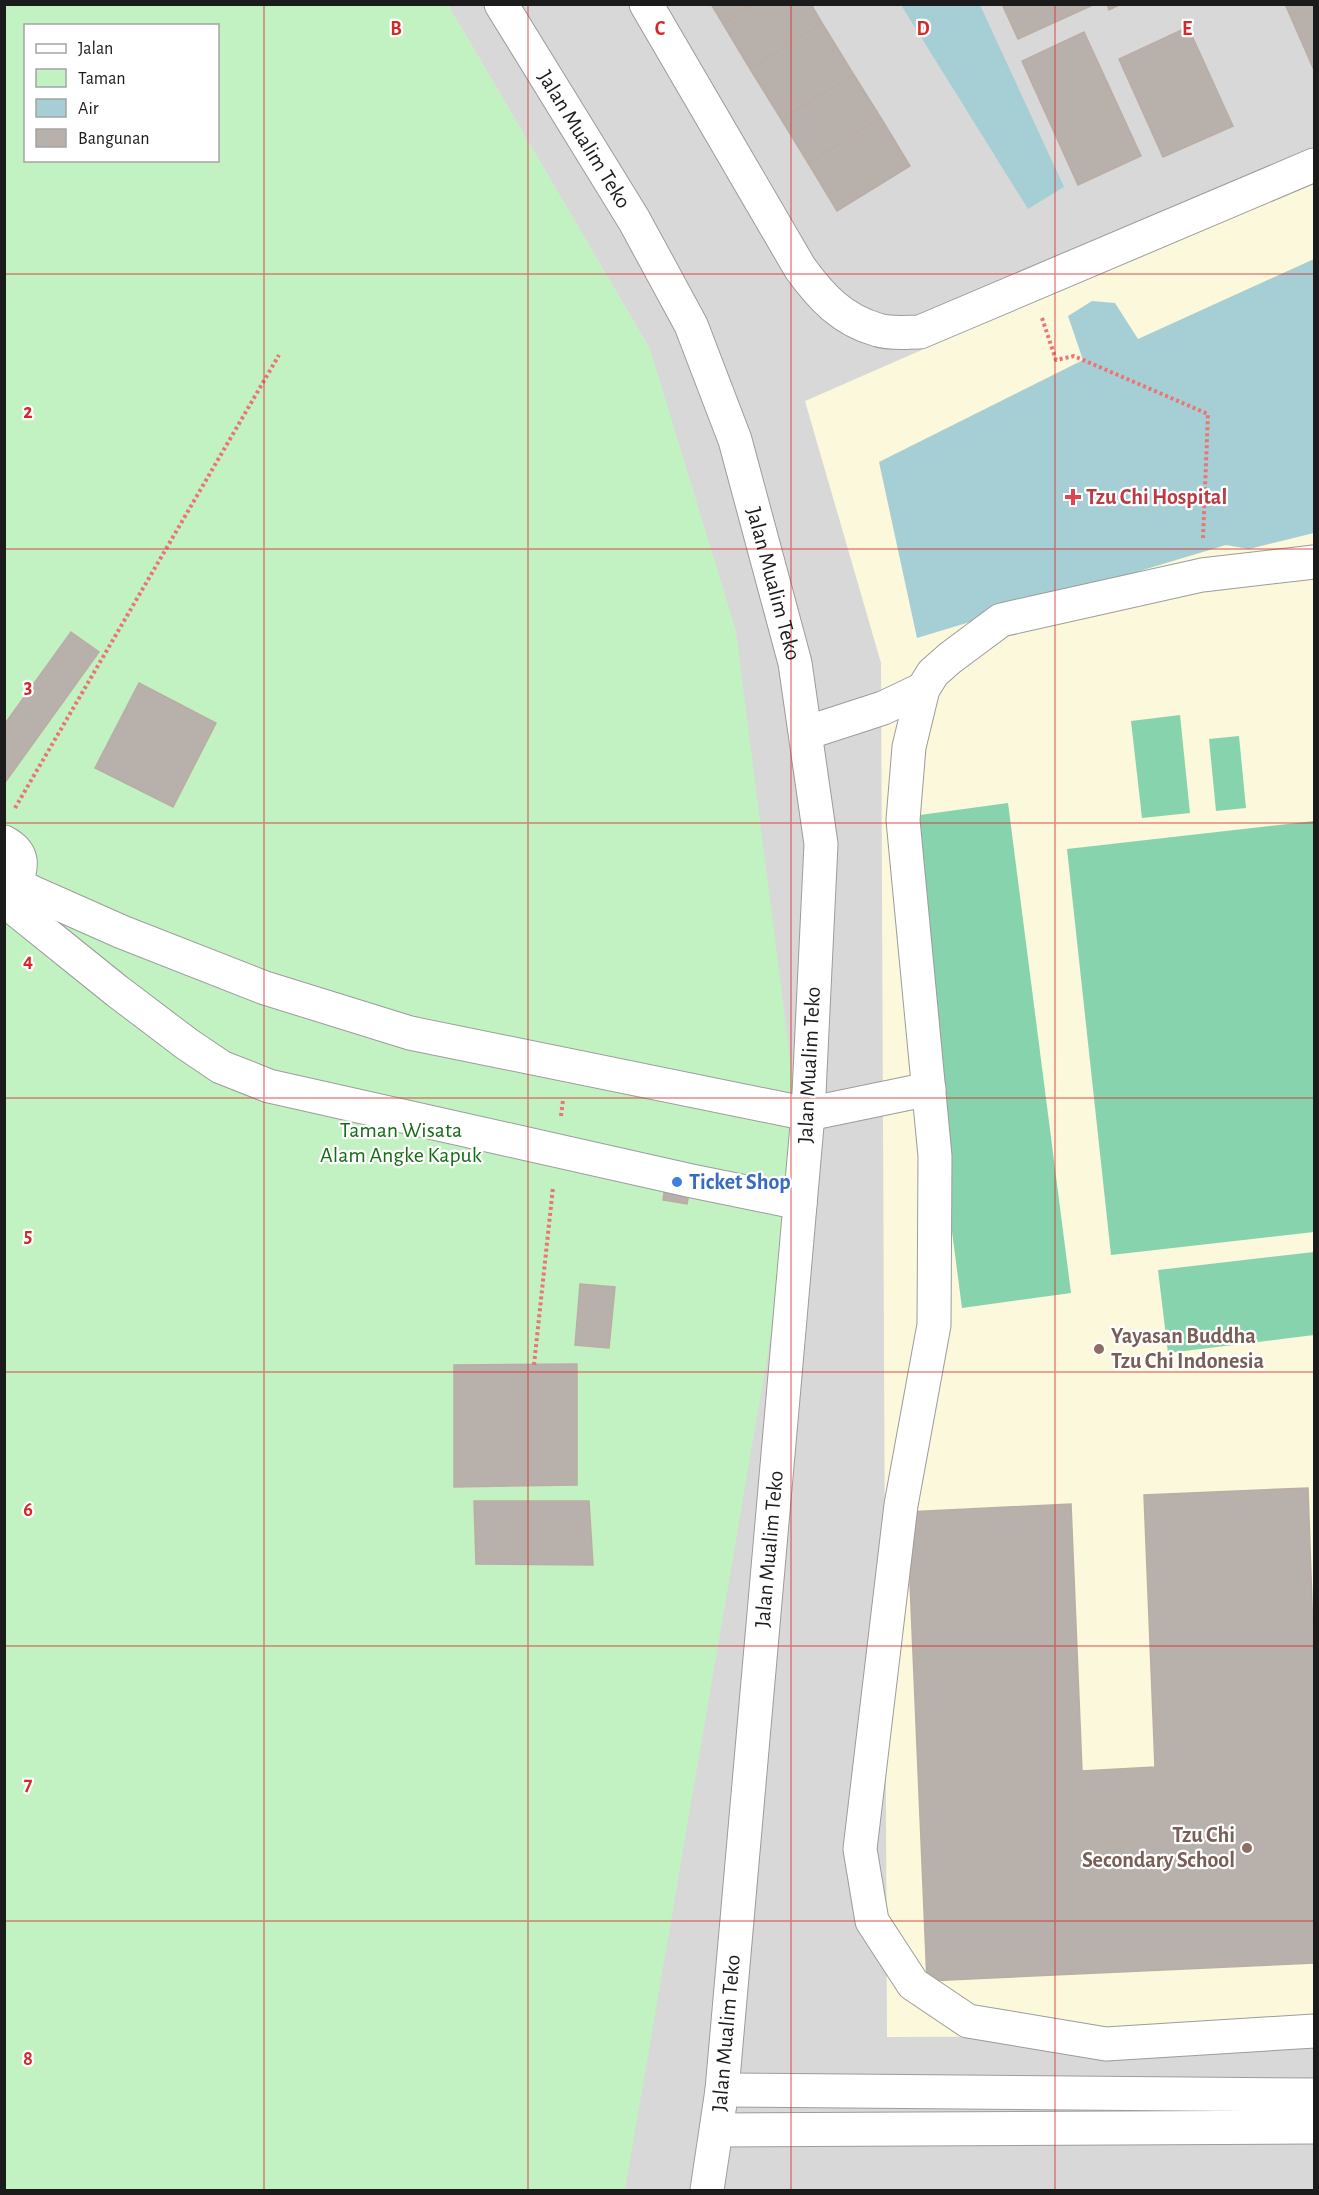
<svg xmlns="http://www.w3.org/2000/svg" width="1319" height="2195" font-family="'Alegreya Sans',sans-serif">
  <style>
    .residential { fill: #d9d8d8 }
    .education { fill: #fbf8db }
    .park { fill: #c2f2c1; fill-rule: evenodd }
    .pitch { fill: #87d3ae }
    .water { fill: #a6cfd5 }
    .building { fill: #b8b0ab; stroke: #bbada5; stroke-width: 1.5 }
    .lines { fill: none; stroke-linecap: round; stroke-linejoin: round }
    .minor-casing { stroke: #9c9c9c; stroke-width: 35 }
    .path { stroke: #ea7574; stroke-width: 4; stroke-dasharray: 3 3; stroke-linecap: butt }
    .minor { stroke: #fff; stroke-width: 33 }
    .grid { fill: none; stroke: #d62828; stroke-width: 1.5; stroke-opacity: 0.55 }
    .health-dot { fill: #e0444e; stroke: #fff; stroke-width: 2 }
    .shop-dot { fill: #3f7fe0; stroke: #fff; stroke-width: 2 }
    .education-dot { fill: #8d6e63; stroke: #fff; stroke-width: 2 }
    .labels { text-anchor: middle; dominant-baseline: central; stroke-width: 4.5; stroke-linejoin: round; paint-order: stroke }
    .street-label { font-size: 22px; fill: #1b1b1b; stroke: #fff }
    .health-label { font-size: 22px; font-weight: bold; fill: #be3a42; stroke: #fff; text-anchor: start }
    .park-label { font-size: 22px; fill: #176c16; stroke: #fff }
    .shop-label { font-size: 22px; font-weight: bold; fill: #366cbe; stroke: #fff; text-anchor: start }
    .education-label { font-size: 22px; font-weight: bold; fill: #785e54; stroke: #fff; text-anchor: start }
    .grid-label { font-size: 20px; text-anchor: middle; font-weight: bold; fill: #d62828; stroke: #fff; stroke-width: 4.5; stroke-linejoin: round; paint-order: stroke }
  </style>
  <rect width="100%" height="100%" fill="#ebe7e1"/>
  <!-- residential -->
  <path class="residential" d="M448 5H1314V2190H625L636 2118 650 349Z"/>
  <!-- education -->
  <path class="education" d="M1314 179V2035L887 2037 881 663 805 401Z"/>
  <!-- park -->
  <path class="park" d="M5 5H448L650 349 736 631 802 1153 625 2190H5ZM26 26H218V160H26Z"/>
  <!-- pitch -->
  <path class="pitch" d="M1180 715 1190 813 1142 818 1131 721Z
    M1239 736 1246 808 1216 811 1209 739Z
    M1008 803 1071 1293 962 1308 898 818Z
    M1314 821V1232L1111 1255 1067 849Z
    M1314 1252V1335L1168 1353 1158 1270Z"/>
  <!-- water -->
  <path class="water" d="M901 5H980L1064 187 1028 209Z
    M1314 259V533L1249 549 1226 545 917 638 879 462 1083 360 1068 316 1092 301 1115 303 1138 339Z"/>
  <!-- building -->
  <path class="building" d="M711 4H754L723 24Z
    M754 4H811L822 23 750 69 723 24Z
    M1002 4H1095L1018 39Z
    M1107 4H1121L1109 10Z
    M1285 4H1314V70Z
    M822 23 854 75 781 119 750 69Z
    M1188 27 1233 126 1163 157 1119 59Z
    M1084 32 1141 156 1078 185 1022 61Z
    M854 75 881 118 808 163 781 119Z
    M881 118 910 166 837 211 808 163Z
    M71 632 99 652 4 784V725Z
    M139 683 216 723 173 807 95 768Z
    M666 1179 691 1183 687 1204 663 1200Z
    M580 1284 615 1287 609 1348 575 1345Z
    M577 1364V1485L454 1487V1365Z
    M1308 1488 1314 1661V1963L927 1981 907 1512 1071 1504 1082 1771 1155 1767 1144 1495Z
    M474 1501H589L593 1565 476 1564Z"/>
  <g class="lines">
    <!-- minor casing -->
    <g class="minor-casing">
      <g id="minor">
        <path id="s1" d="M501 4 634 220 691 325 735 440 795 663 821 844 808 1114 722 2090 707 2190"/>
        <path d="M646 4 800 268C821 297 842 320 878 330 891 334 907 332 920 332L1314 165"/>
        <path d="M1314 562 1202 575 1001 620 950 658 933 673 923 689 909 747 903 820 935 1156 934 1325 901 1505 860 1849 872 1921 913 1984 968 2021 1106 2044 1314 2031"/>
        <path d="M806 733 883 708 923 689"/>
        <path d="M4 842C25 853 22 866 16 885L4 892"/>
        <path d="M16 885 122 932 265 988 410 1033 808 1114 929 1089"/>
        <path d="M4 900 117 991 187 1044 221 1067 269 1086 692 1181 800 1203"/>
        <path d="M722 2090 1314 2095"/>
        <path d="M717 2130 1314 2127"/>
      </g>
    </g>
    <!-- path -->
    <path class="path" d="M1042 318 1056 360 1074 356 1208 414 1203 538
      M15 808 279 355
      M561 1116 563 1100
      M534 1365 553 1187"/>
    <!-- minor -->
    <use href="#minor" class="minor"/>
  </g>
  <!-- grid -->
  <path class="grid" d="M264 4V2190M528 4V2190M791 4V2190M1055 4V2190M4 274H1314M4 549H1314M4 823H1314M4 1098H1314M4 1372H1314M4 1646H1314M4 1921H1314"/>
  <!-- markers -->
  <path class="health-dot" d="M1070 488h6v6h6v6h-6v6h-6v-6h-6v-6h6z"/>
  <circle class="shop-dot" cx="677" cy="1182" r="6"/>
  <g class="education-dot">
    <circle cx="1099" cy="1349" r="6"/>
    <circle cx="1247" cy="1848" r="6"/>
  </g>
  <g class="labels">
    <!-- street labels -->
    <g class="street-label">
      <text stroke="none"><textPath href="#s1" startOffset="159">Jalan Mualim Teko</textPath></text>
      <text stroke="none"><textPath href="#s1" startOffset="645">Jalan Mualim Teko</textPath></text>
      <text transform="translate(809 1065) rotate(-87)">Jalan Mualim Teko</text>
      <text transform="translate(769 1549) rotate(-85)">Jalan Mualim Teko</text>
      <text transform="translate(726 2033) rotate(-85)">Jalan Mualim Teko</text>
    </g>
    <!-- health labels -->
    <g class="health-label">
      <text x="1086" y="497">Tzu Chi Hospital</text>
    </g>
    <!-- park labels -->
    <g class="park-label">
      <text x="401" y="1130">Taman Wisata<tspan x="401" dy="25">Alam Angke Kapuk</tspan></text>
    </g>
    <!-- shop labels -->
    <g class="shop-label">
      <text x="689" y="1182">Ticket Shop</text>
    </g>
    <!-- education labels -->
    <g class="education-label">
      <text x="1111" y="1336">Yayasan Buddha<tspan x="1111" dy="25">Tzu Chi Indonesia</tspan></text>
      <text x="1235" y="1835" text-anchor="end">Tzu Chi<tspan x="1235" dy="25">Secondary School</tspan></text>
    </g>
  </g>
  <g class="grid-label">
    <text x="396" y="35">B</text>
    <text x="660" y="35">C</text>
    <text x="923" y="35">D</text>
    <text x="1187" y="35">E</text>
    <text x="28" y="418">2</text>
    <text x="28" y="693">3</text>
    <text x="28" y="967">4</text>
    <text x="28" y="1242">5</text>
    <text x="28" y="1516">6</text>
    <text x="28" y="1790">7</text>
    <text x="28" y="2065">8</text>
  </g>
  <!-- border -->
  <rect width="1319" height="2195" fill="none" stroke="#1b1b1b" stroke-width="12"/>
  <!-- legend -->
  <rect x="24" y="24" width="195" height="138" fill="#ffffff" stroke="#a4a4a4" stroke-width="1.5"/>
  <rect x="36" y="44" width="30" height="9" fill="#ffffff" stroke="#a4a4a4" stroke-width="1.5"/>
  <text x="78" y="54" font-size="18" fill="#1b1b1b">Jalan</text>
  <rect x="36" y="69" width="30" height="18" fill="#c2f2c1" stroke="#a4a4a4" stroke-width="1.5"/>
  <text x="78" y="84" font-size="18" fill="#1b1b1b">Taman</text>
  <rect x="36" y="99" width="30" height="18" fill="#a6cfd5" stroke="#a4a4a4" stroke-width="1.5"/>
  <text x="78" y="114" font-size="18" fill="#1b1b1b">Air</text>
  <rect x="36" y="129" width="30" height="18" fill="#b8b0ab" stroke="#a4a4a4" stroke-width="1.5"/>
  <text x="78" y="144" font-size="18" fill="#1b1b1b">Bangunan</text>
</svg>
